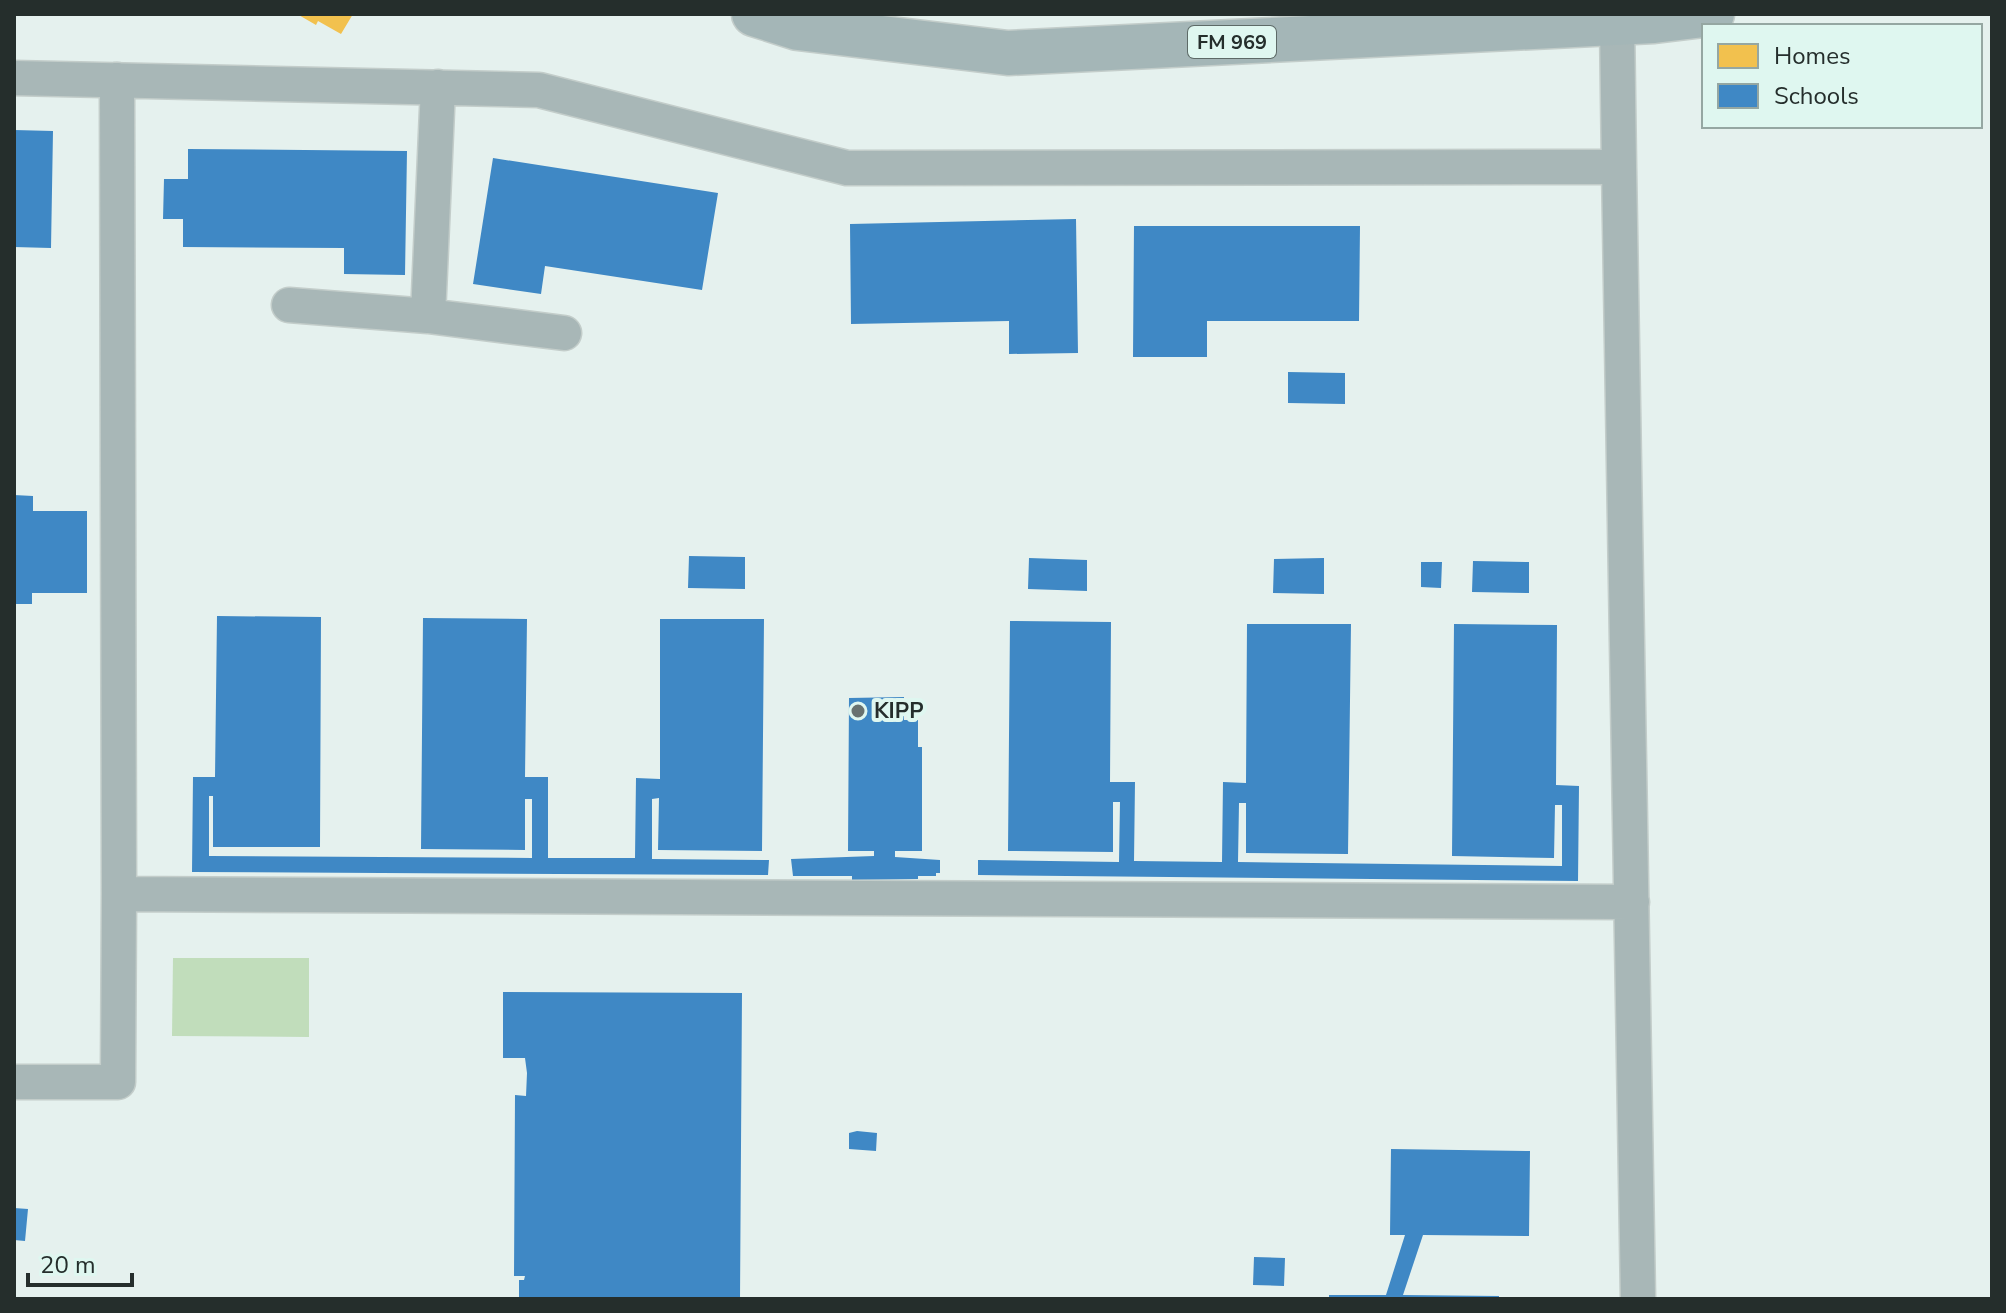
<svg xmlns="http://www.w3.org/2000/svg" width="2006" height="1313" font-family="'Nunito Sans',sans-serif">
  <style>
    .green { fill: #c1ddbb }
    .homes { fill: #f2c14e }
    .schools { fill: #3f88c5 }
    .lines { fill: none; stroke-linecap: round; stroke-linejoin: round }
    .minor-casing { stroke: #c3cdca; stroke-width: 37 }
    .major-casing { stroke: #c3cdca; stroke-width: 47 }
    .minor { stroke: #a8b7b7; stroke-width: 34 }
    .major { stroke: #a4b6b7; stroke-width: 44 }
    .poi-dot { fill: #687270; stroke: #dff7f0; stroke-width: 3 }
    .labels { text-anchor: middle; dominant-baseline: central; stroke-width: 8; stroke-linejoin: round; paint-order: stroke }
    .shield { fill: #dff7f0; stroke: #5d6a67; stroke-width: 2 }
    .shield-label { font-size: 20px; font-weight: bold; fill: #252e2c }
    .poi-label { font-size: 22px; font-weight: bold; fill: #252e2c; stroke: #dff7f0; text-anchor: start }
  </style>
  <rect width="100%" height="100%" fill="#e5f1ee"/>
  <!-- green -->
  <path class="green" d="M173 958H309V1037L172 1036Z"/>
  <!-- homes -->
  <path class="homes" d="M297 14H353L341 34 318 21 316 25Z"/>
  <!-- schools -->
  <path class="schools" d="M14 130 53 131 51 248 14 247Z
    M188 149 407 151 405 275 344 274V248L183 247V219H163L164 179H188Z
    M493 158 718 193 702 290 545 266 541 294 473 284Z
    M1076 219 1078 353 1009 354V321L851 324 850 224Z
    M1134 226H1360L1359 321H1207V357H1133Z
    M1288 372 1345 373V404L1288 403Z
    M14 495 33 496V511H87V593H32V604H14Z
    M689 556 745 557V589L688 588Z
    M1029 558 1087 560V591L1028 589Z
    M1324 558V594L1273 593 1274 559Z
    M1473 561 1529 562V593L1472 592Z
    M1421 562H1442L1441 588 1421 587Z
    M217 616 321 617 320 847H213V796H209V856L532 858V799H525V850L421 849 423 618 527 619 525 777H548V858H635L636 778 660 779V619H764L762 851 658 850 659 798 652 799V859L769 860 768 875 192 872 193 777H215Z
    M1010 621 1111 622 1110 782H1135L1134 861 1222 862 1223 782 1246 783 1247 624H1351L1348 854 1246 853V803H1239L1238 862 1562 866V805H1555L1554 858 1452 856 1454 624 1557 625 1556 785 1579 786 1578 881 978 875V860L1119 862 1120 802H1113V852L1008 851Z
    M904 697V720H918V747H922V851H895V857L940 860V873H936V876H918V879L852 880V876H793L791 859 874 856V851H848L849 698Z
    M503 992 742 993 740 1299H519V1280H524L525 1276H514L515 1095 526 1096 527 1073 525 1058H503Z
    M857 1131 877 1133 876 1151 849 1149V1133Z
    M1391 1149 1530 1151 1529 1236 1423 1235 1403 1295 1499 1296V1299H1329V1295H1386L1405 1235H1390Z
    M14 1208 28 1209 25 1241 14 1240Z
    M1254 1257 1285 1258 1284 1286 1253 1285Z"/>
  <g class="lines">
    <!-- minor casing -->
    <g class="minor-casing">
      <path id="minor" d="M1617 22 1619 167
        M14 78 539 90 847 168 1619 167 1638 1299
        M117 80 119 894
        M289 305 428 316 438 87
        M428 316 564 333
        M14 1082H118L119 894 1632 902"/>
    </g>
    <!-- major casing -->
    <g class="major-casing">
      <path id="major" d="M754 14 798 28 1008 53 1654 21 1712 14"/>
    </g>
    <!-- minor -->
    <use href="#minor" class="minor"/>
    <!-- major -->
    <use href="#major" class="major"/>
  </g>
  <!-- markers -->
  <circle class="poi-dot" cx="858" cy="711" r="8"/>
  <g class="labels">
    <!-- shield labels -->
    <rect class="shield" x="1188" y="26" width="88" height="32" rx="6"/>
    <g class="shield-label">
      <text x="1232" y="42">FM 969</text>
    </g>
    <!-- poi labels -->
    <g class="poi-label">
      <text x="874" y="711">KIPP</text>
    </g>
  </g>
  <!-- border -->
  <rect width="2006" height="1313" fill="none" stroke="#252e2c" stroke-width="32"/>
  <!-- legend -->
  <rect x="1702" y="24" width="280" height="104" fill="#dff7f0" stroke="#95a7a2" stroke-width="2"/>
  <rect x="1718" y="44" width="40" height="24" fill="#f2c14e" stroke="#95a7a2" stroke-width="2"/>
  <text x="1774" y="64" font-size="24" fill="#252e2c">Homes</text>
  <rect x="1718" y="84" width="40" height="24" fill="#3f88c5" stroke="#95a7a2" stroke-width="2"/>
  <text x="1774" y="104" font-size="24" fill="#252e2c">Schools</text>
  <!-- scale -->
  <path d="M28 1273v12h104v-12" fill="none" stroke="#252e2c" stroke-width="4"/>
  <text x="40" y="1273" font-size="24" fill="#252e2c" stroke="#dff7f0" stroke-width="6" paint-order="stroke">20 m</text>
</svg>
